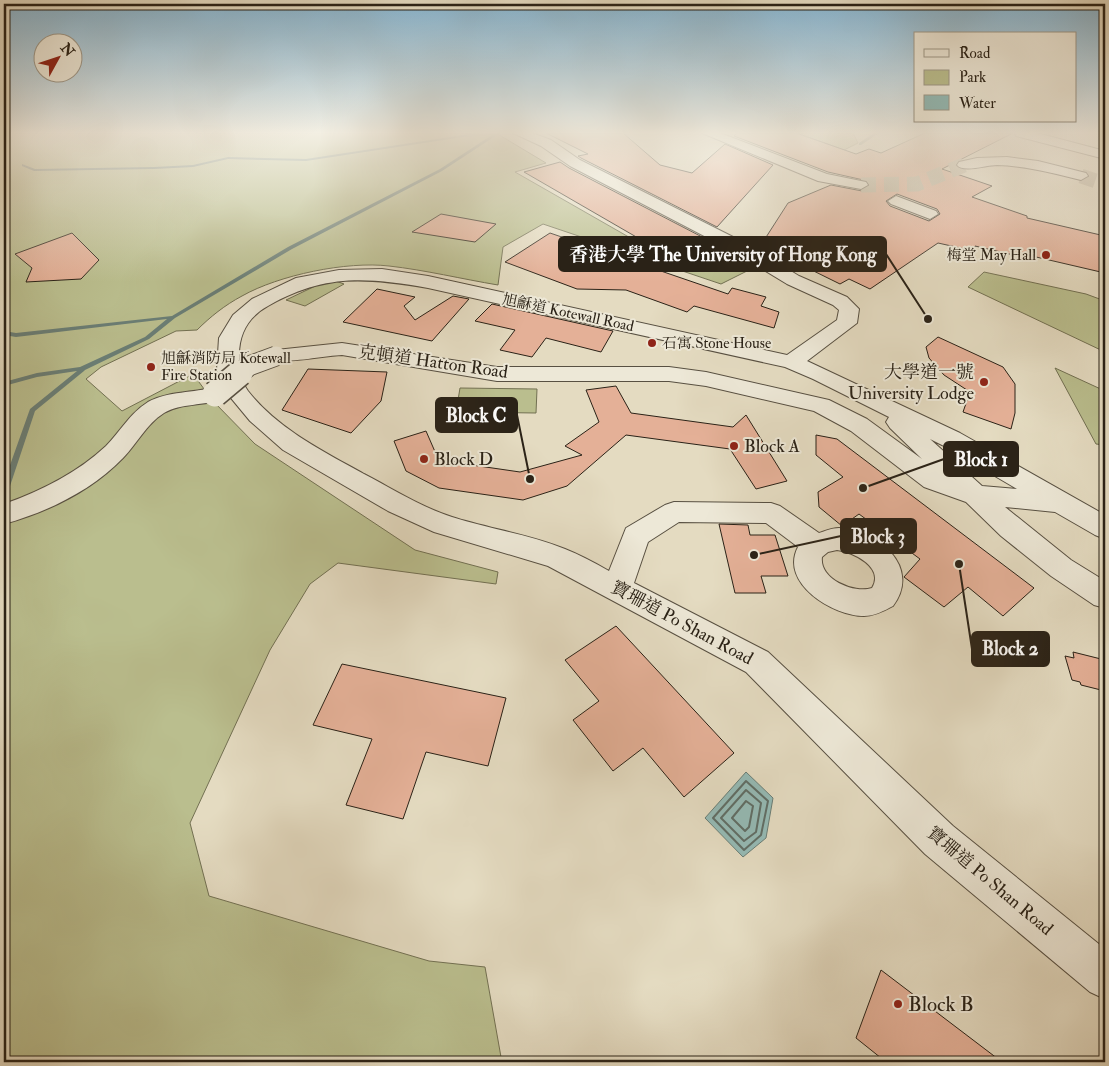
<svg xmlns="http://www.w3.org/2000/svg" width="1109" height="1066" font-family="'IM FELL Double Pica','Noto Serif TC',serif">
  <style>
    .green { fill: #babe8e; stroke: #727052 }
    .water { fill: #95bbb6; stroke: #6a7e76 }
    .lines { fill: none; stroke-linecap: round; stroke-linejoin: round }
    .shore { stroke: #606e66; stroke-width: 2 }
    .stream { fill: #6a7e76; fill-rule: evenodd }
    .building { fill: #e4b097; stroke: #2a2217; fill-rule: evenodd }
    .minor-tunnel { stroke: #bfb69f; stroke-width: 15; stroke-dasharray: 15 8; stroke-linecap: butt }
    .minor-casing { stroke: #585042; stroke-width: 2 }
    .minor { fill: #ede8d7; fill-rule: evenodd }
    .minor-bridge-far1-casing { stroke: #585042; stroke-width: 21; stroke-linecap: butt }
    .minor-bridge-casing { stroke: #585042; stroke-width: 28; stroke-linecap: butt }
    .minor-bridge-far1 { stroke: #ede8d7; stroke-width: 19 }
    .minor-bridge { stroke: #ede8d7; stroke-width: 25 }
    .poi-dot { fill: #8f2418; stroke: #ede8d7; stroke-width: 2 }
    .labels { text-anchor: middle; dominant-baseline: central; stroke-width: 4; stroke-linejoin: round; paint-order: stroke }
    .far-poi-label { font-size: 15px; fill: #2a2217; stroke: #ede8d7; text-anchor: start }
    .far-street-label { font-size: 15px; fill: #2a2217; stroke: #ede8d7 }
    .street-label { font-size: 18px; fill: #2a2217; stroke: #ede8d7 }
    .poi-label { font-size: 18px; fill: #2a2217; stroke: #ede8d7; text-anchor: start }
    .near-poi-label { font-size: 21px; fill: #2a2217; stroke: #ede8d7; text-anchor: start }
    .leader { fill: none; stroke: #2a2217; stroke-width: 2 }
    .callout-dot { fill: #2a2217; stroke: #ede8d7; stroke-width: 2 }
    .callout { fill: #2a2217; stroke: #2a2217; stroke-width: 2 }
    .callout-label { font-size: 19px; text-anchor: middle; font-weight: bold; fill: #fff }
  </style>
  <rect width="100%" height="100%" fill="#e4dbc1"/>
  <filter id="stains"><feTurbulence type="fractalNoise" baseFrequency=".004" numOctaves="4"/><feColorMatrix values="0 0 0 0 .2 0 0 0 0 .09 0 0 0 0 .02 0 0 0 .5 -.17"/></filter>
  <radialGradient id="worn" r=".72"><stop offset=".6" stop-color="#630" stop-opacity="0"/><stop offset="1" stop-color="#630" stop-opacity=".3"/></radialGradient>
  <!-- green -->
  <path class="green" d="M4 133H496L546 163 515 172 683 268 724 250 755 267 721 284 543 224 503 247 498 285C462 279 425 270 389 266 347 261 279 275 242 296 225 305 210 317 197 330L176 331 101 367 86 379 122 411 193 374 213 401 255 444 415 550 498 572 496 584 338 563 310 584 270 650 190 823 209 896 429 961 485 967 501 1057 506 1062H4Z
    M797 133H853L858 143 844 150Z
    M984 272 1086 294 1105 301V352L968 287Z
    M330 279 344 284 305 306 286 300Z
    M1055 368 1105 391V445L1096 444Z
    M460 388 537 389 536 413 456 412Z"/>
  <!-- water -->
  <path class="water" d="M746 772 773 798 766 838 743 857 705 818Z"/>
  <g class="lines">
    <!-- shore -->
    <path class="shore" d="M746 781 768 801 761 835 744 850 713 818Z
      M746 790 761 803 756 832 744 841 721 818Z
      M746 801 753 806 749 827 745 831 732 818Z"/>
    <!-- stream -->
    <path class="stream" d="M489 133H500L442 171 292 249 175 318 149 339 85 370 84 371 35 411 8 492 7 494 4 495V482L30 409 77 371 37 377 4 386V382L37 373 80 367 145 337 167 319 16 337 4 335V331L16 333 172 316 288 247 440 169 492 135 463 137 306 161 228 159 193 167 154 169 34 171 22 166V164L35 169 154 167 193 165 228 157 306 159 463 135Z
      M874 133H879L861 145H859V143Z"/>
  </g>
  <!-- building -->
  <path class="building" d="M546 133H623L660 165 692 173 725 144 773 165 717 227 581 158 578 156 588 154Z
    M737 133H796L856 154 869 149 881 153 925 133H1013L942 169 992 186 972 197 1027 216V218L1105 236V273L1019 253 1018 256 975 246 974 251 938 243 870 289 849 279 840 284 761 245 788 203 831 185 862 191 870 185 868 181 828 172 734 136ZM897 194 937 209 940 214 929 221 890 206 886 201Z
    M560 162 569 168 706 239 683 264 524 172Z
    M441 214 496 224 475 242 412 232Z
    M72 233 99 260 81 279 26 282 32 268 15 254Z
    M550 233 728 294 732 288 766 297 761 306 779 312 774 328 694 306 687 312 626 290 577 289 505 262Z
    M377 289 415 297 404 306 415 320 453 296 469 299 432 341 343 322Z
    M492 304 613 331 601 352 546 338 532 357 500 350 515 330 475 321Z
    M938 337 1003 367 1015 384V413L1011 429 963 412 970 392 944 375 929 358 926 347Z
    M308 369 387 372 381 401 351 433 282 410Z
    M616 386 631 413 733 427 746 415 787 481 756 489 730 449 626 435 567 486 523 500 439 488 406 471 394 441 426 431 436 454 458 463 520 472 582 455 565 446 599 422 586 390Z
    M816 435 837 439 1034 588 1003 616 968 587 944 607 904 577 920 559 859 514 842 526 819 507 818 492 843 477 816 455Z
    M719 524 748 525 750 535H775L788 576H761L766 593H735Z
    M616 626 734 753 684 797 643 748 613 771 573 720 599 701 565 660Z
    M1073 652 1105 660V691L1081 685 1080 682 1072 680 1065 656 1074 658Z
    M342 664 506 698 488 766 426 752 403 819 346 805 372 739 313 725Z
    M881 970 1002 1062H886L856 1038Z"/>
  <g class="lines">
    <!-- minor-tunnel -->
    <path class="minor-tunnel" d="M1081 176 1105 184
      M861 185 917 184 964 165"/>
    <!-- minor casing -->
    <g class="minor-casing">
      <path id="minor" d="M513 133H532L551 140 580 160 745 243 799 276 847 297 859 309 857 323 807 361 960 433 1105 515V539L1095 535 1055 512 1005 507 1071 560 1105 581V608L1094 605 1051 576 1001 536 966 502 924 487 851 431 814 411 706 386 669 381H497L342 355C323 356 284 364 269 360L265 356 269 352 276 350 342 343 497 367H669L706 372 829 400 867 419 922 459 890 428 886 422 889 417 813 379 785 367 428 288C366 277 324 274 268 306 248 317 239 334 239 355 239 368 240 380 248 391 278 429 323 451 364 474 393 489 421 507 452 517 489 529 529 534 565 549 580 555 595 563 609 571L626 528 665 505 674 502 771 503 780 506 819 533C825 531 832 528 839 528 878 530 922 567 893 606 884 611 874 616 864 616 833 616 779 583 798 547L766 523 679 522 648 542 634 583 768 652 953 826 1105 949V999L1090 992 925 854 746 672 548 566 434 532 388 511 283 450 250 421 226 392 217 370 219 338 233 315 252 299 296 278 339 270 382 269 428 276 787 355 837 320 839 310 833 305 787 284 733 251 570 166 541 146ZM930 439 942 445 1017 489 982 486ZM837 550C853 552 885 567 872 588 854 594 819 579 822 557L828 552Z
        M702 133H720L827 174 866 182 868 185 861 189 818 181Z
        M1015 133H1037L1105 151V159L1016 136Z
        M1007 157 1038 161 1086 173 1088 176 1081 180C1053 173 1026 166 997 165 987 165 963 173 957 165L959 162 977 158Z
        M896 196 936 211 938 214 930 219 891 204 888 201Z
        M215 387 223 389 226 394 223 399C204 406 181 403 164 413 146 424 137 444 123 458 91 491 47 512 4 524V504C41 491 77 473 106 446 120 432 130 413 148 402 168 391 194 393 215 387Z"/>
    </g>
    <!-- minor -->
    <use href="#minor" class="minor"/>
    <!-- minor-bridge-far1 casing -->
    <g class="minor-bridge-far1-casing">
      <path id="minor-bridge-far1" d="M239 374 249 366 276 356"/>
    </g>
    <!-- minor-bridge casing -->
    <g class="minor-bridge-casing">
      <path id="minor-bridge" d="M215 394 240 373"/>
    </g>
    <!-- minor-bridge-far1 -->
    <use href="#minor-bridge-far1" class="minor-bridge-far1"/>
    <!-- minor-bridge -->
    <use href="#minor-bridge" class="minor-bridge"/>
  </g>
  <!-- sky -->
  <linearGradient id="sky" x2="0" y2="1"><stop stop-color="#87b7d4"/><stop offset="0.47" stop-color="#f3efe3"/><stop offset="1" stop-color="#f3efe3" stop-opacity="0"/></linearGradient>
  <rect width="1109" height="282" fill="url(#sky)"/>
  <!-- markers -->
  <g class="poi-dot">
    <circle cx="1046" cy="255" r="5"/>
    <circle cx="652" cy="343" r="5"/>
    <circle cx="151" cy="367" r="5"/>
    <circle cx="984" cy="382" r="5"/>
    <circle cx="734" cy="446" r="5"/>
    <circle cx="424" cy="459" r="5"/>
    <circle cx="898" cy="1004" r="5"/>
  </g>
  <g class="labels">
    <!-- far-poi labels -->
    <g class="far-poi-label">
      <text x="1036" y="255" text-anchor="end">梅堂 May Hall</text>
      <text x="662" y="343">石寓 Stone House</text>
      <text x="161" y="358">旭龢消防局 Kotewall<tspan x="161" dy="17">Fire Station</tspan></text>
    </g>
    <!-- far-street labels -->
    <g class="far-street-label">
      <text transform="translate(568 313) rotate(12)">旭龢道 Kotewall Road</text>
    </g>
    <!-- street labels -->
    <g class="street-label">
      <text transform="translate(433 362) rotate(8)">克頓道 Hatton Road</text>
      <text transform="translate(682 623) rotate(28)">寶珊道 Po Shan Road</text>
      <text transform="translate(990 881) rotate(40)">寶珊道 Po Shan Road</text>
    </g>
    <!-- poi labels -->
    <g class="poi-label">
      <text x="974" y="372" text-anchor="end">大學道一號<tspan x="974" dy="21">University Lodge</tspan></text>
      <text x="744" y="446">Block A</text>
      <text x="434" y="459">Block D</text>
    </g>
    <!-- near-poi labels -->
    <g class="near-poi-label">
      <text x="908" y="1004">Block B</text>
    </g>
  </g>
  <!-- callouts -->
  <path class="leader" d="M928 319L886 254M530 479L517 415M863 488L944 459M754 555L841 536M959 564L972 649"/>
  <g class="callout-dot">
    <circle cx="928" cy="319" r="5"/>
    <circle cx="530" cy="479" r="5"/>
    <circle cx="863" cy="488" r="5"/>
    <circle cx="754" cy="555" r="5"/>
    <circle cx="959" cy="564" r="5"/>
  </g>
  <g class="callout">
    <rect x="559" y="237" width="327" height="34" rx="5"/>
    <rect x="436" y="398" width="81" height="34" rx="5"/>
    <rect x="944" y="442" width="74" height="34" rx="5"/>
    <rect x="841" y="519" width="75" height="34" rx="5"/>
    <rect x="972" y="632" width="77" height="34" rx="5"/>
  </g>
  <g class="callout-label">
    <text x="723" y="261">香港大學 The University of Hong Kong</text>
    <text x="476" y="422">Block C</text>
    <text x="981" y="466">Block 1</text>
    <text x="878" y="543">Block 3</text>
    <text x="1010" y="655">Block 2</text>
  </g>
  <!-- margin -->
  <rect width="1109" height="1066" fill="none" stroke="#e4dbc1" stroke-width="20"/>
  <rect x="5" y="5" width="1099" height="1056" fill="none" stroke="#2a2217" stroke-width="2.5"/>
  <rect x="10" y="10" width="1089" height="1046" fill="none" stroke="#2a2217"/>
  <!-- legend -->
  <rect x="914" y="32" width="162" height="90" fill="#ede8d7" stroke="#9f998a"/>
  <rect x="924" y="49" width="25" height="8" fill="#ede8d7" stroke="#9f998a"/>
  <text x="959" y="58" font-size="15" fill="#2a2217">Road</text>
  <rect x="924" y="70" width="25" height="15" fill="#babe8e" stroke="#9f998a"/>
  <text x="959" y="82" font-size="15" fill="#2a2217">Park</text>
  <rect x="924" y="95" width="25" height="15" fill="#95bbb6" stroke="#9f998a"/>
  <text x="959" y="108" font-size="15" fill="#2a2217">Water</text>
  <!-- north arrow -->
  <g transform="translate(58 58) rotate(50)"><circle r="24" fill="#ede8d7" stroke="#9f998a"/>
  <path d="M0-4L9 19L0 12L-9 19Z" fill="#8f2418"/>
  <text y="-8" font-size="14" font-weight="bold" text-anchor="middle" fill="#2a2217">N</text>
  </g>
  <rect width="100%" height="100%" filter="url(#stains)"/>
  <rect width="100%" height="100%" fill="url(#worn)"/>
</svg>
